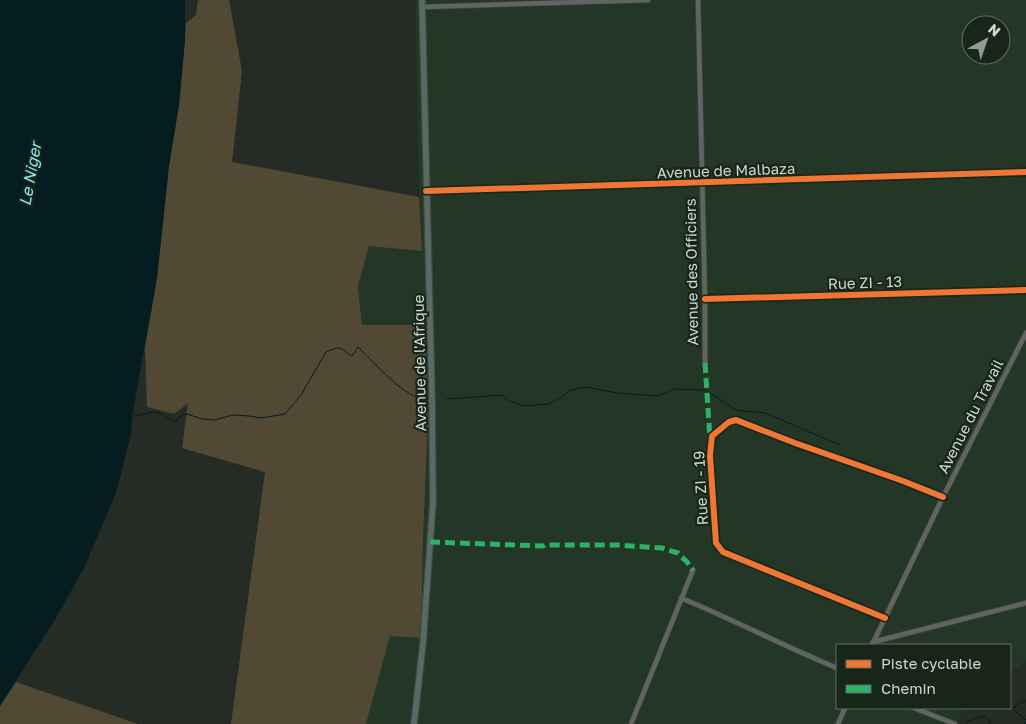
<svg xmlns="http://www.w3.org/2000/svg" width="1026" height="724" font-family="'Golos Text',sans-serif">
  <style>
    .built { fill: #243626; fill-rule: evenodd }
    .green { fill: #524935 }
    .water { fill: #051d21 }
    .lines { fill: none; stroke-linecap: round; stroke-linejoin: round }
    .stream { stroke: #051d21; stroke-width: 1 }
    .minor-casing { stroke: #414741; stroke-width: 6 }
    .major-casing { stroke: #414741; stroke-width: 8 }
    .minor { stroke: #5f6560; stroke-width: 4.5 }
    .major { stroke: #586a64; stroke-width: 5.5 }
    .quiet { stroke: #2db169; stroke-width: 5; stroke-dasharray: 10 5; stroke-linecap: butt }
    .cycleway-casing { stroke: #182519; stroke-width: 9 }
    .cycleway { stroke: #f07635; stroke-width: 6 }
    .labels { text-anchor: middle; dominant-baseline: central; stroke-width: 4.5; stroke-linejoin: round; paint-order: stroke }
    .street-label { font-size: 15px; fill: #cfd7cf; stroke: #182519 }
    .water-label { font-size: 16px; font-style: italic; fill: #8fe5f4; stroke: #182519 }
  </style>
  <rect width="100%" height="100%" fill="#252c26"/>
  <!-- built -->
  <path class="built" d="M415 0H1026V661L1010 672V645H837V708H965L955 724H366L390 636 421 638 423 539 428 419 425 326 362 325 358 286 369 245 422 251 419 197ZM971 25H1001V55H971Z"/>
  <!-- green -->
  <path class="green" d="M198 0H229L242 71 232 162 419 197 422 251 369 246 358 286 362 325H425L428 419 423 539 421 638 390 636 366 724H231L265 472 182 448 188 403 174 414 147 407 145 347 157 278 169 166 179 105 186 23 196 15Z
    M16 682 138 724H0V706Z"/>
  <!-- water -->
  <path class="water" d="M0 0H185V41L179 105 169 166 157 278 132 417 131 434 117 490 85 566 56 618 0 706Z"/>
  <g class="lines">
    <!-- stream -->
    <path class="stream" d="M447 399 502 395 509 401 524 406 548 404 562 397 570 390 587 387 617 393 657 396 675 389 706 390 736 410 765 413 840 445
      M130 417 153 412 162 414 175 422 179 417 187 414 202 419 215 420 232 415 249 416 261 418 285 414 301 395 326 352C343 345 338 348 352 356L358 347C379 367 396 389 423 401
      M1026 701 1020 703 1014 707 1015 711 1026 720
      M966 724 968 721 985 716 992 724
      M1025 724 1026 722"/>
    <!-- minor casing -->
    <g class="minor-casing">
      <path id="minor" d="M698 0 705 299V363
        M422 7 648 0
        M426 191 1026 172
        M705 299 1026 290
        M681 598C734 620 784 646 837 668
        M885 618 723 552 716 543 710 456 712 436 729 422 736 420 795 443 903 481 943 497
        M873 642 1026 603
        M872 645 943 497 1026 333
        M914 708 955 724
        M631 724 693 570
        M838 724 845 708"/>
    </g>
    <!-- major casing -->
    <g class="major-casing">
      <path id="major" d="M414 724 423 643 433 502 432 398 422 0"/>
    </g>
    <!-- minor -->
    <use href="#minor" class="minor"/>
    <!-- major -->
    <use href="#major" class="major"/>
    <!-- quiet -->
    <path class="quiet" d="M705 363 710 439
      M430 542 543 546 545 545H617L662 548 678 553 687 562 693 570"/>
    <!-- cycleway casing -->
    <g class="cycleway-casing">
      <path id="cycleway" d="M426 191 1026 172
        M705 299 1026 290
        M885 618 723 552 716 543 710 456 712 436 729 422 736 420 795 443 903 481 943 497"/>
    </g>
    <!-- cycleway -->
    <use href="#cycleway" class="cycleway"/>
  </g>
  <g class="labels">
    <!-- street labels -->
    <g class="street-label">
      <text transform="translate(726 170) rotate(-2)">Avenue de Malbaza</text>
      <text transform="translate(691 272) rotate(-91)">Avenue des Officiers</text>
      <text transform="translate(865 282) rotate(-2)">Rue ZI - 13</text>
      <text transform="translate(419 363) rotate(-91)">Avenue de l'Afrique</text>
      <text transform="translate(970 416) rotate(-63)">Avenue du Travail</text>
      <text transform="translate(700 488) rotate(-93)">Rue ZI - 19</text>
    </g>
    <!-- water labels -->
    <g class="water-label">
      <text transform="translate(30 174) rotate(-80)">Le Niger</text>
    </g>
  </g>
  <!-- legend -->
  <rect x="836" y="644" width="175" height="65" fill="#182519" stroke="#616c62"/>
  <rect x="846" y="660" width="25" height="8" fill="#f07635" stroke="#616c62"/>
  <text x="881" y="669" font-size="15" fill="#cfd7cf">Piste cyclable</text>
  <rect x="846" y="685" width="25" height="8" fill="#2db169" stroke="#616c62"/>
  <text x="881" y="694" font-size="15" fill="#cfd7cf">Chemin</text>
  <!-- north arrow -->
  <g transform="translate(986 40) rotate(40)"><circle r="24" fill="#182519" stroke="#616c62"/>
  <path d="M0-4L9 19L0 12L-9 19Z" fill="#949b94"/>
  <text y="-8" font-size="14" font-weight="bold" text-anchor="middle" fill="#cfd7cf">N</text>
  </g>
</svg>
